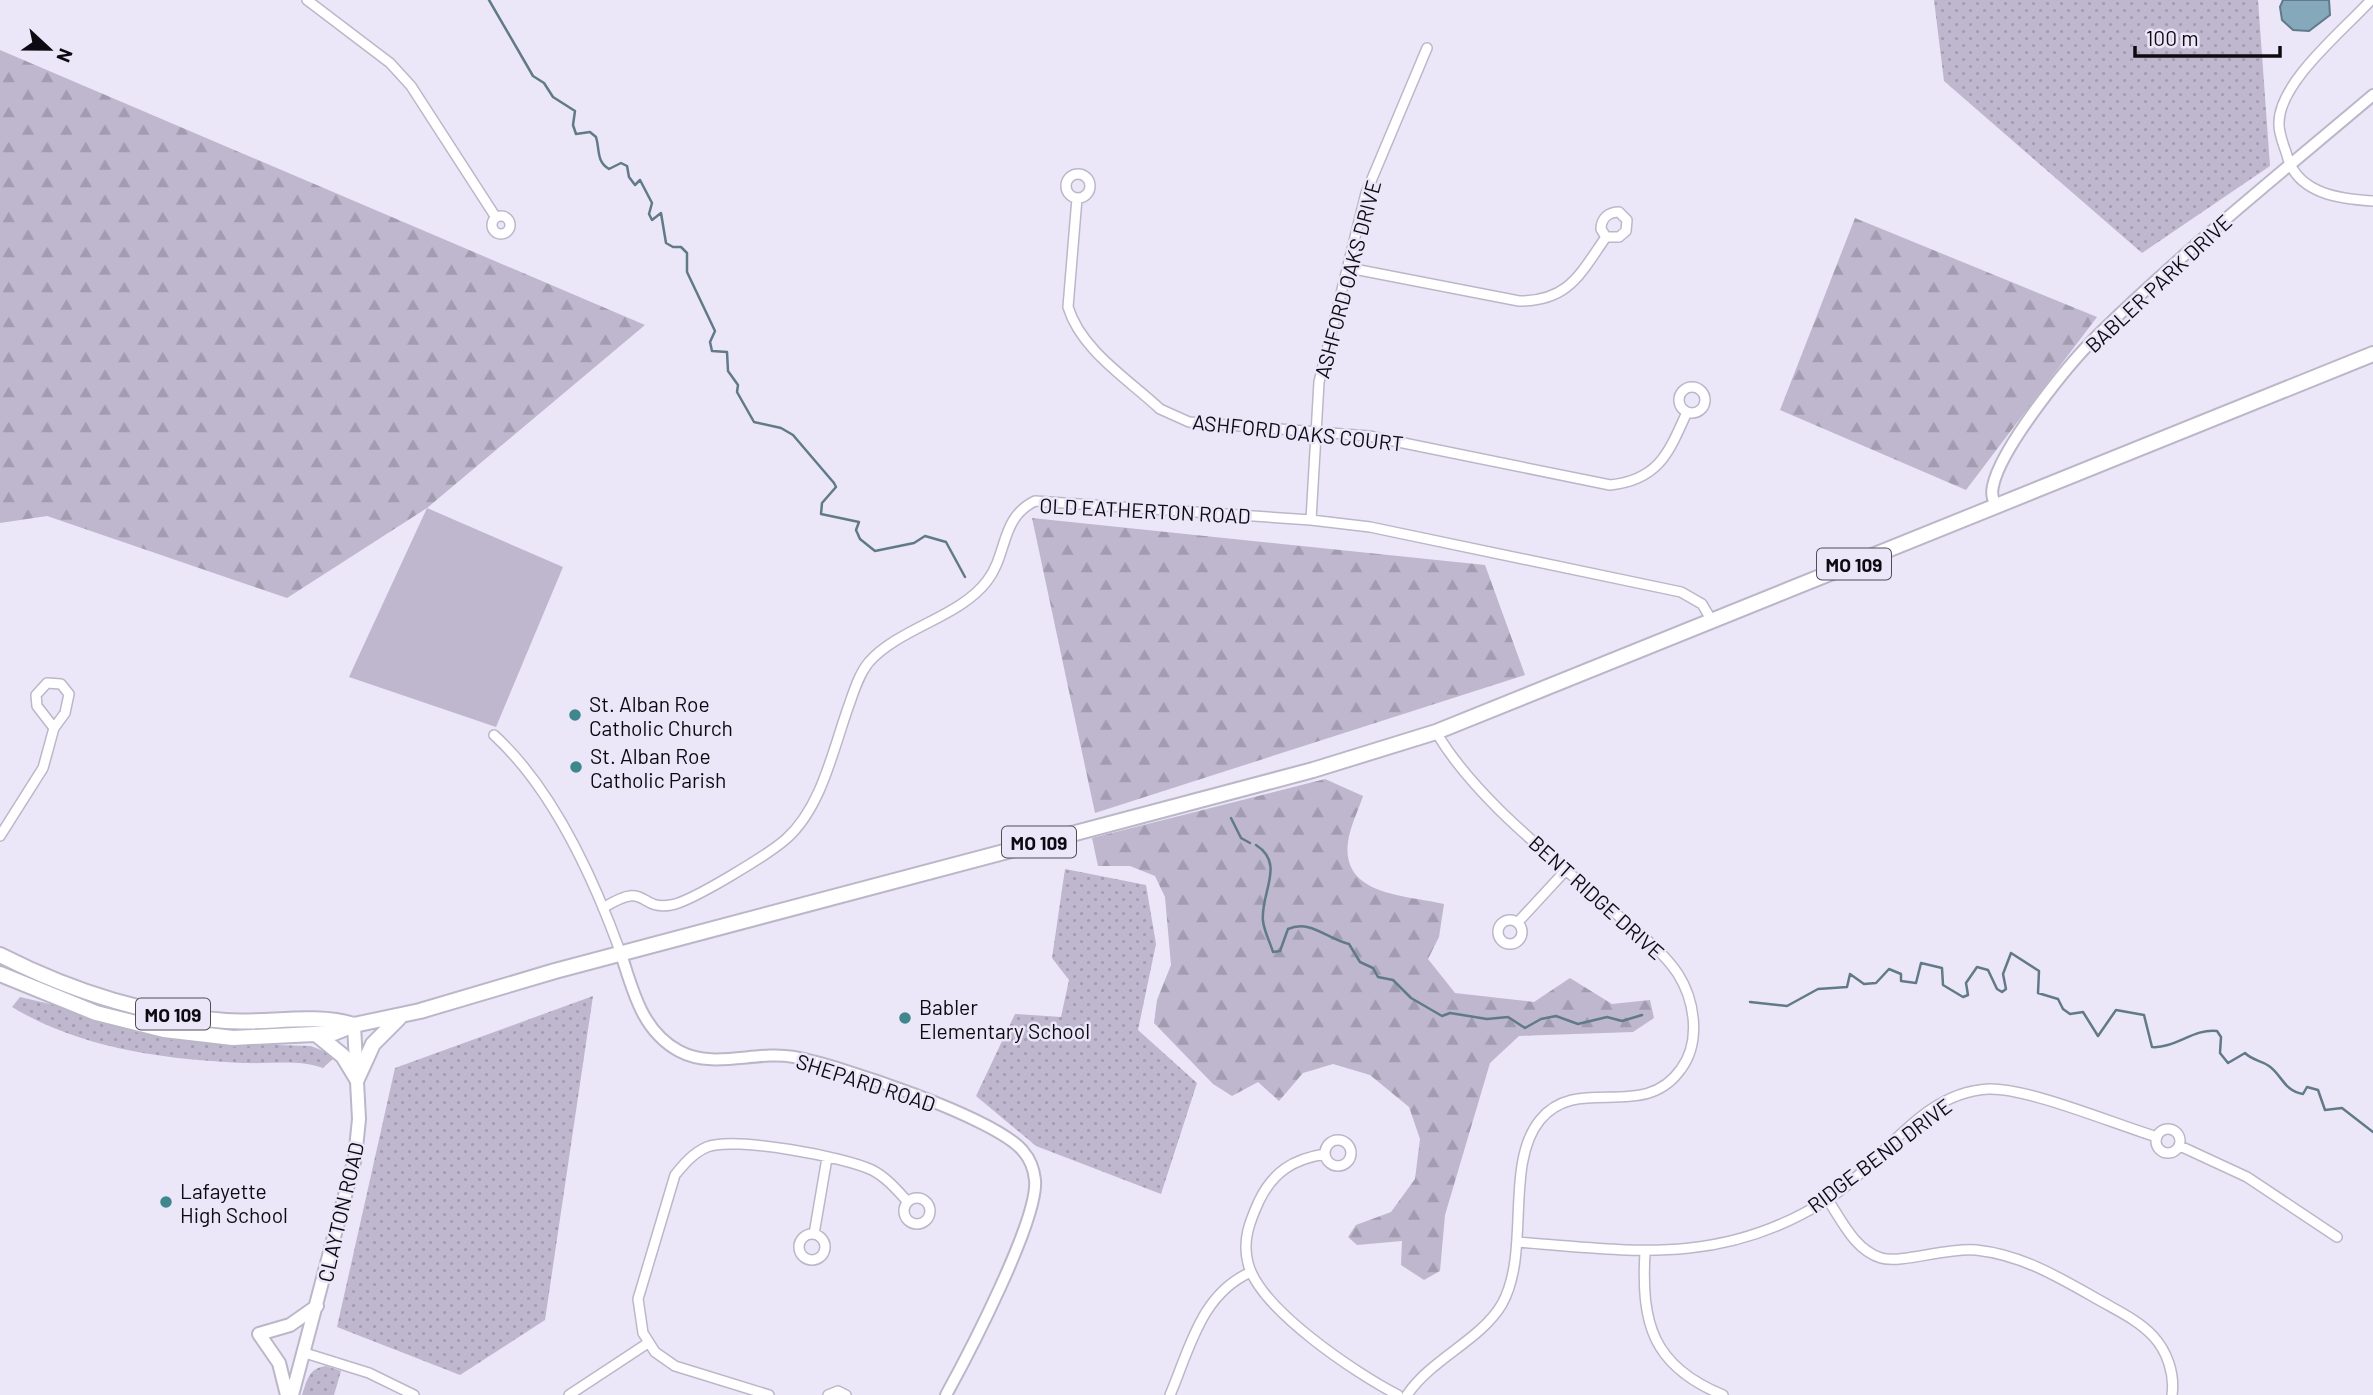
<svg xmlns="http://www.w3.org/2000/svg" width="2373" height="1395" font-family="Barlow,sans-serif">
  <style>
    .grass { fill: url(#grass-dots) }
    .forest { fill: url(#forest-firs) }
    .garden { fill: #beb7ce }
    .water { fill: #85a9bb; stroke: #617a88; stroke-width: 2 }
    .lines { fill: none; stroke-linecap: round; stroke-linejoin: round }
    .stream { stroke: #617a88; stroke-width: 2.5 }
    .minor-casing { stroke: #bcb7c8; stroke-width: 12 }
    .tertiary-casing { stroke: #bcb7c8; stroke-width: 14 }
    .secondary-casing { stroke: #bcb7c8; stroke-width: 16 }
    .primary-casing { stroke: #bcb7c8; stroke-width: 18 }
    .minor { stroke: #fff; stroke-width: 9 }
    .tertiary { stroke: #fff; stroke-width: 10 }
    .secondary { stroke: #fff; stroke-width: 12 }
    .primary { stroke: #fff; stroke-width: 14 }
    .poi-dot { fill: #3f878d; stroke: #ece6f9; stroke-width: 2.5 }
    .labels { text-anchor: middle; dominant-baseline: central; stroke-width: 5; stroke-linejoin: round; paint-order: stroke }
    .shield { fill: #ece6f9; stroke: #504d57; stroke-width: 2 }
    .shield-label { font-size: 19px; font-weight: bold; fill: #0d0b11 }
    .street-label { font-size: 21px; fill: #0d0b11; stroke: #ece6f9 }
    .poi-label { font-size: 21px; fill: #0d0b11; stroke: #ece6f9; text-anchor: start }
  </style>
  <defs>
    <pattern id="grass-dots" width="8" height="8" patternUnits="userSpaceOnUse" patternTransform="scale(1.75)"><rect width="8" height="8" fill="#beb7ce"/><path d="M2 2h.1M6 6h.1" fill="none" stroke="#a29cb0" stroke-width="1.8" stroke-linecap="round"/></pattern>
    <pattern id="forest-firs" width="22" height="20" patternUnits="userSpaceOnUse" patternTransform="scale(1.75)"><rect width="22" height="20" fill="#beb7ce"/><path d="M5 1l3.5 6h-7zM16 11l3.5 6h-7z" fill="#a29cb0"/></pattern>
  </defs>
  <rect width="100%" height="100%" fill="#ece6f9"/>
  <!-- grass -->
  <path class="grass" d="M1934 0H2258L2270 166 2142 253 1944 81Z
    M1065 869 1146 885 1156 944 1138 1030 1197 1083 1161 1194 1036 1146 976 1096 1015 1014 1061 1017 1069 980 1052 958Z
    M593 996 545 1320 460 1375 337 1327 395 1068Z
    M20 997 218 1043 311 1046 336 1056 323 1068C298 1059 270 1064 243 1063 163 1059 82 1049 12 1007Z
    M326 1366 341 1371 334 1395H302C307 1380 309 1368 326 1366Z"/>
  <!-- forest -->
  <path class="forest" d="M0 50 645 325 427 508 287 598 47 516 0 523Z
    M1855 218 2097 317 1966 490 1780 410Z
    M1032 518 1485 565 1525 675 1095 813Z
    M1325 779 1363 796C1358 811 1350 827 1348 842 1341 896 1406 895 1444 904L1439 937 1428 959 1455 993 1534 1002 1570 978 1612 1004 1650 1000 1654 1018 1633 1032 1519 1036 1490 1063 1445 1215 1440 1271 1424 1280 1401 1265 1402 1241 1357 1245 1348 1237 1356 1225 1391 1212 1415 1179 1420 1139 1409 1107 1370 1075 1333 1064 1303 1073 1279 1101 1258 1082 1232 1096 1213 1084 1154 1023 1157 1000 1171 965 1165 897 1155 876 1130 866H1098L1092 838Z"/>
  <!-- garden -->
  <path class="garden" d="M427 508 563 567 496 727 349 677Z"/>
  <!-- water -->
  <path class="water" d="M2283 0H2329L2330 15 2309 31 2293 30 2282 20 2280 7Z"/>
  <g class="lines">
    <!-- stream -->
    <path class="stream" d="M489 0 533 76 544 83 553 97 575 111 573 125 576 134 590 132 596 137C600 150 596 161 609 169L621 163 627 166 629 177 635 185 640 180 652 203 649 214 652 220 661 213 666 243 673 247H681L687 253V272L715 331 710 342 712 351 727 352 728 371 738 385 737 392 754 422 781 428 793 435 834 483 836 487 822 503 821 514 859 522 856 530 860 539 875 551 914 543 925 536 946 542 965 577
      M1231 818 1241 838 1250 843
      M1256 845C1286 864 1260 893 1263 921 1264 931 1270 942 1273 952L1280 951 1288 929C1310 919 1327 939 1349 944L1360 962 1373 968 1378 977 1393 980 1411 998 1442 1016 1450 1013 1487 1019 1508 1017 1525 1028 1541 1019 1556 1016 1578 1024 1607 1017 1622 1021 1642 1015
      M1750 1002 1787 1006 1818 989 1847 987 1850 974 1864 984 1876 983 1889 969 1901 974V981L1916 983 1921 963 1942 968 1943 985 1963 997 1968 995 1966 983 1977 967 1988 970 1997 989 2002 992 2006 989 2003 974 2011 953 2039 971 2038 993 2058 999 2063 1009 2070 1014 2083 1012 2098 1036 2116 1010 2144 1015 2152 1047C2174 1049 2194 1028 2217 1031L2221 1037 2220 1053 2228 1063 2245 1053C2253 1061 2261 1060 2269 1066 2282 1075 2284 1091 2303 1094L2307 1087 2318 1090 2325 1110 2342 1108 2373 1132"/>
    <!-- minor casing -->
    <g class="minor-casing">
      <path id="minor" d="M307 0 390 63 411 86 495 216
        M2371 0C2345 29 2280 81 2279 122 2278 134 2285 147 2288 159 2300 194 2340 199 2373 201
        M1066 186a12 12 0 1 1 24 0a12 12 0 1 1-24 0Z
        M1077 198 1068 307C1081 350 1128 379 1160 409L1189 422 1369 436 1610 485C1659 480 1669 452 1687 412
        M492 225a9 9 0 1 1 18 0a9 9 0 1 1-18 0Z
        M1349 268 1519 301C1569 301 1580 274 1606 237L1601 229C1601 218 1609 212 1619 212L1627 220 1626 231 1619 237H1606
        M1679 400a13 13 0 1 1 26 0a13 13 0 1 1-26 0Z
        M1311 520 1319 382 1366 193 1427 48
        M47 683 61 684 69 694 65 713 54 728 37 706 36 695Z
        M494 735C553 789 594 879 621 954
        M0 836 43 768 54 728
        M603 908C649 879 637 911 671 905 691 902 769 854 786 839 822 807 833 749 849 705 854 691 859 674 869 662 899 628 960 617 987 581 1008 554 1000 518 1035 501L1311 520 1370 527 1681 592 1702 604 1712 621
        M1498 932a12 12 0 1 1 24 0a12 12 0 1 1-24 0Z
        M1518 922 1567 869
        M2156 1141a12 12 0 1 1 24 0a12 12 0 1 1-24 0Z
        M1325 1153a13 13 0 1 1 26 0a13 13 0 1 1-26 0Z
        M2180 1146 2247 1177 2337 1237
        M1325 1154C1293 1159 1273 1172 1259 1201 1250 1221 1242 1240 1248 1263 1259 1309 1357 1374 1398 1395
        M904 1211a13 13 0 1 1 26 0a13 13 0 1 1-26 0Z
        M1828 1200C1842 1221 1855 1250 1881 1258 1901 1264 1948 1247 1976 1250 2023 1255 2060 1278 2099 1300 2118 1311 2138 1320 2153 1336 2167 1351 2175 1374 2172 1395
        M814 1234 827 1158
        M799 1247a13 13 0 1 1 26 0a13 13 0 1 1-26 0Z
        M1517 1242C1632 1251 1721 1266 1825 1201 1880 1168 1918 1092 1989 1089 2029 1088 2114 1124 2157 1137
        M1645 1252C1641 1323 1652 1366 1723 1395
        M305 1353 369 1373 414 1395
        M569 1395 648 1343
        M769 1395 675 1366 655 1352 643 1333 638 1299 675 1175C684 1164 693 1153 707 1147 734 1136 845 1157 872 1170 886 1177 897 1190 908 1202
        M828 1395 838 1391 846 1395
        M1170 1395C1190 1348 1201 1294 1251 1272
        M1407 1395C1431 1359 1481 1340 1502 1304 1531 1252 1504 1164 1540 1120 1578 1073 1643 1123 1681 1069 1701 1042 1695 1001 1678 974 1662 950 1636 931 1614 912 1555 859 1476 800 1436 732"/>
    </g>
    <!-- tertiary casing -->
    <g class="tertiary-casing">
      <path id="tertiary" d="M1996 507C1993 499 1991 494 1993 486 2001 447 2070 362 2099 334 2186 249 2281 173 2373 95
        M621 954C633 991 642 1031 679 1051 714 1070 756 1050 794 1057 839 1065 996 1118 1023 1151 1030 1159 1034 1170 1035 1180 1039 1219 968 1355 946 1395"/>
    </g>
    <!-- secondary casing -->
    <g class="secondary-casing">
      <path id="secondary" d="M287 1395 279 1363 259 1334 290 1325 317 1306
        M292 1395 355 1158 359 1119 354 1025"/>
    </g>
    <!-- primary casing -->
    <g class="primary-casing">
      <path id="primary" d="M0 955C71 991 147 1016 226 1021 268 1024 314 1013 354 1025
        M0 974 96 1013 164 1030 233 1038 334 1033 354 1025 420 1011 555 971 1313 770 1436 732 2373 354
        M316 1034 343 1056 357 1079
        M357 1079 373 1044 399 1018"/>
    </g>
    <!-- minor -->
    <use href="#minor" class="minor"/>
    <!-- tertiary -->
    <use href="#tertiary" class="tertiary"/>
    <!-- secondary -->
    <use href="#secondary" class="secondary"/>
    <!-- primary -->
    <use href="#primary" class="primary"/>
  </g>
  <!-- markers -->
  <g class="poi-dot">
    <circle cx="575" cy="715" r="7"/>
    <circle cx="576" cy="767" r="7"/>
    <circle cx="905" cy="1018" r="7"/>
    <circle cx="166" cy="1202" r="7"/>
  </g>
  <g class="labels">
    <!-- shield labels -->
    <g class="shield">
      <rect x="1817" y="548.5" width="74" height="31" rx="5"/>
      <rect x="1002" y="826.5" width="74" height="31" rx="5"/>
      <rect x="136" y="998.5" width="74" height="31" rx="5"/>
    </g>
    <g class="shield-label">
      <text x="1854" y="564">MO 109</text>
      <text x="1039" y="842">MO 109</text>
      <text x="173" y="1014">MO 109</text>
    </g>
    <!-- street labels -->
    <g class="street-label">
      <text transform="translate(1347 279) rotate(-75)">ASHFORD OAKS DRIVE</text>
      <text transform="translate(2158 283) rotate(-43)">BABLER PARK DRIVE</text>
      <text transform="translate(1298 432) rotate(6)">ASHFORD OAKS COURT</text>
      <text transform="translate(1145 510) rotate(3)">OLD EATHERTON ROAD</text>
      <text transform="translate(1597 897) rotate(42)">BENT RIDGE DRIVE</text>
      <text transform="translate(866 1082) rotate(18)">SHEPARD ROAD</text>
      <text transform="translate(1879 1155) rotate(-37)">RIDGE BEND DRIVE</text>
      <text transform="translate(340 1212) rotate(-77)">CLAYTON ROAD</text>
    </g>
    <!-- poi labels -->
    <g class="poi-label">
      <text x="589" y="703">St. Alban Roe<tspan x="589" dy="24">Catholic Church</tspan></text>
      <text x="590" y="755">St. Alban Roe<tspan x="590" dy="24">Catholic Parish</tspan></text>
      <text x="919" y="1006">Babler<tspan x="919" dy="24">Elementary School</tspan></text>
      <text x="180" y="1190">Lafayette<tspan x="180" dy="24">High School</tspan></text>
    </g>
  </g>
  <!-- north arrow -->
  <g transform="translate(49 49) rotate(112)" stroke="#ece6f9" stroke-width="5" paint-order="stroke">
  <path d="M0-5L12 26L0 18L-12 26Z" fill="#0d0b11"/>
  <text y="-10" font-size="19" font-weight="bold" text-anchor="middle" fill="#0d0b11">N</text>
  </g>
  <!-- scale -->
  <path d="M2135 46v10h145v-10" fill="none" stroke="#0d0b11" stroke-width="3.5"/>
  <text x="2146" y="46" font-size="21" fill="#0d0b11" stroke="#ece6f9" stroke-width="5" paint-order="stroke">100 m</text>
</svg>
